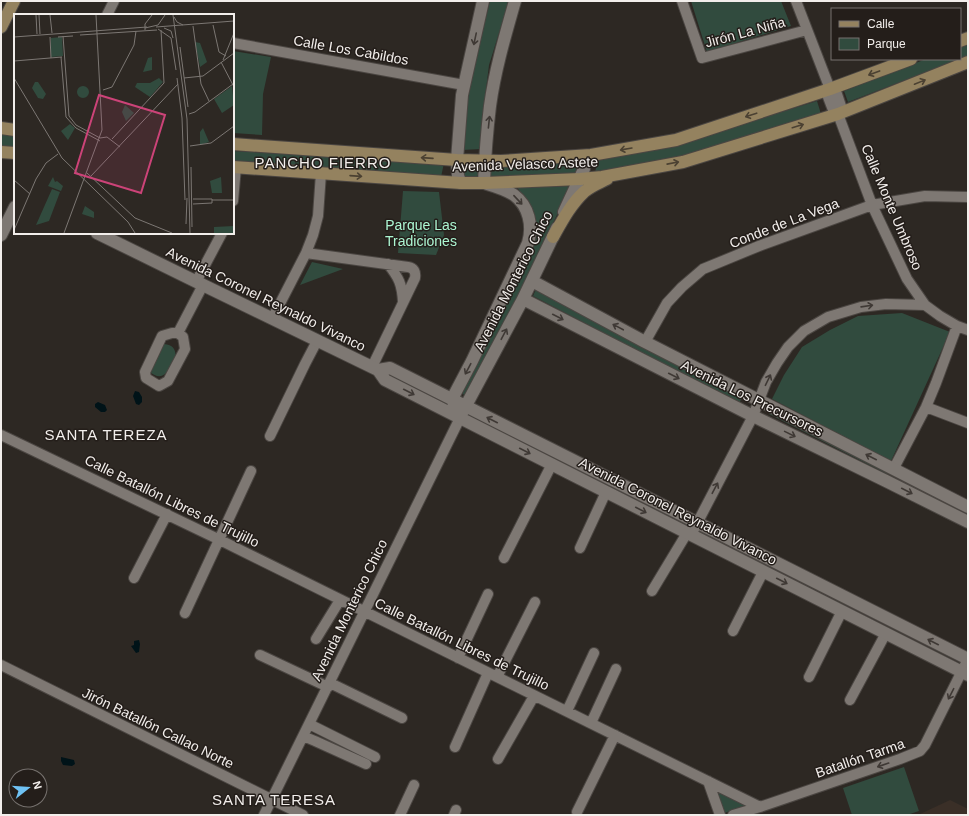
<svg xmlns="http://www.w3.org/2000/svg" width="969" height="816" font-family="Helvetica,sans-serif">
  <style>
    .built { fill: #3a2f27 }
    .green { fill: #314b3e }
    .water { fill: #001318 }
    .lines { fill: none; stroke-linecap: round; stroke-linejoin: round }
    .minor-casing { stroke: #4b4642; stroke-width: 12 }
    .tertiary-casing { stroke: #4b4642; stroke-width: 14 }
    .secondary-casing { stroke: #4b4642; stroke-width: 14 }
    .minor { stroke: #7e7873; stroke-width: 10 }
    .tertiary { stroke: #7e7873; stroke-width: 12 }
    .secondary { stroke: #94825f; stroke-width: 12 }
    .oneway { stroke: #3f3935 }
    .oneway2 { stroke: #4b4132 }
    .labels { text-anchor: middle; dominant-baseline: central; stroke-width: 3; stroke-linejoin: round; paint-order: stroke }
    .street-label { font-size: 14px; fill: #f2eeeb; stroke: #241e1a }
    .park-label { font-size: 14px; fill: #acf6d2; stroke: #241e1a }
    .neighbourhood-label { font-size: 15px; letter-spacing: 1px; fill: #f2eeeb; stroke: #241e1a }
    .inset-road { fill: none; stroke: #7c7773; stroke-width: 1 }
    .view { fill: #cc4378; fill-opacity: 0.15; stroke: #cc4378; stroke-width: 2 }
    .inset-edge { fill: none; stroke: #f2eeeb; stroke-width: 2 }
  </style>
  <rect width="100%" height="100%" fill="#2d2823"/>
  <!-- built -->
  <path class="built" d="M950 800 968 809V815H918Z"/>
  <!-- green -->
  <path class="green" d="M490 1H509L489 65 481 130V149L462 150 469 88Z
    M691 1H781L791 26 707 52Z
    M968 43V56L848 102 844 91 926 59H960V46Z
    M233 51 271 57 263 94 262 135 233 133Z
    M817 101 821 114 684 157 595 175 596 167 599 159 682 143Z
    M1 134 15 136V148L1 147Z
    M233 151 444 163 441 177 233 163Z
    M576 161 579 164V171L574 174 493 178 490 177 491 167Z
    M465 166H476L479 168V174C476 178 469 179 464 177L463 167Z
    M571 186 470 394 465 396 463 394 462 389 528 252 525 199 517 187Z
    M403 191 439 192 444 235 436 255 398 253Z
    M312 262 343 269 300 285Z
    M536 289 742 397 739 404 533 296Z
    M902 313 950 332 891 461 772 399 784 375 802 347 830 330 858 316Z
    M164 344C173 345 175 348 176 357 169 368 164 385 149 371L161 345Z
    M771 410 889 471 887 474 769 414Z
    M904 767 919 811 907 815H852L843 788Z
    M716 790 749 805 724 813Z"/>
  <!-- water -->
  <path class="water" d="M135 391 139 392 142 397V402L139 405 136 404 133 396Z
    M98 402 105 405 107 410 105 412H101L95 407V404Z
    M139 640 140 644 139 652 136 653 131 646 134 645V641Z
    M61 757 74 760 75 764 72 766 63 765 61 761Z"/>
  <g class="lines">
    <!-- minor casing -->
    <g class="minor-casing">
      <path id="minor" d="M682 1 702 58 807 30
        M796 1 830 89 828 97 833 110 838 114 872 205 907 279 925 305 940 316 957 326 968 330
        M107 15 114 1
        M233 43 464 85
        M830 89 837 94 841 106 838 114
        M233 201 236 167
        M306 253 408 267C414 268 416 272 415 278L372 367
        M388 264C399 278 402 284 403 302
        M196 282 222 233
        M272 319 306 253 313 235 318 216 321 173
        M172 333H178L183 337 185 349 168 381 159 386 146 378 145 372 162 336Z
        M178 333 203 285
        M645 342 667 303 682 287 703 269 759 246 872 205 925 196 968 197
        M926 407 968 423
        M1 435 220 540 760 807
        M270 436 305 364 317 341
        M894 468 926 407 936 383 957 326
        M691 535 753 416 766 382 777 363 788 347 804 331 828 317 861 307 886 304 925 305
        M580 548 606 492
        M504 558 552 464
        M134 578 167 514
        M652 591 687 533
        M185 613 251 471
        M733 631 763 572
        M316 639 340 600
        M260 655 328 687
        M458 658 488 594
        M1 665 303 815
        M497 677 535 602
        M809 677 842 611
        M330 683 402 718
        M850 700 886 633
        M567 711 594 653
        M591 723 616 669
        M309 724 375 757
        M303 736 315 741 366 764
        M455 747 488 673
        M498 759 534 696
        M708 781 720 815
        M577 812 615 735
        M264 815 460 418
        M400 815 414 785
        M454 815 456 810
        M733 815 760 807 900 759 920 751 925 745 968 659"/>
    </g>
    <!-- tertiary casing -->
    <g class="tertiary-casing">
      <path id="tertiary" d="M461 183 458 176 457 160 462 95 483 1
        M564 212 584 169 582 160 579 156
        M97 233 203 285 378 370 385 380 968 675
        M1 235 15 207
        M532 281 645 342 968 507
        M523 299 753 416 886 481 968 522
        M378 370 390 368 968 659
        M455 407 452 399 472 361 528 243C533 226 529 206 514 195 505 189 494 186 484 183 485 157 487 131 490 106 495 70 505 36 515 1
        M462 413 523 299 557 228"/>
    </g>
    <!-- secondary casing -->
    <g class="secondary-casing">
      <path id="secondary" d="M1 27 14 1
        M960 41 968 38
        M1 128 15 130
        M233 144 457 160 501 161 591 155 676 140 830 89 911 59
        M1 152 15 153
        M233 167 461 183H484L580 179 602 177 683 162 838 114 968 62
        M553 237C562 221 571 204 584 192 591 186 599 183 607 179"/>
    </g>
    <!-- minor -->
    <use href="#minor" class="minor"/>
    <!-- tertiary -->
    <use href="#tertiary" class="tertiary"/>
    <!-- secondary -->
    <use href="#secondary" class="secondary"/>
  </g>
  <!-- one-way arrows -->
  <defs><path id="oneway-shaft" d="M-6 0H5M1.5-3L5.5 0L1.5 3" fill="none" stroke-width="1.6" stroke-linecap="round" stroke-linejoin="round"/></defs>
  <g class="oneway">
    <use href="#oneway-shaft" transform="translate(475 39) rotate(102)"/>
    <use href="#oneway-shaft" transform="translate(489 122) rotate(-84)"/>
    <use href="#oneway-shaft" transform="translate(518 200) rotate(47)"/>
    <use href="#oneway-shaft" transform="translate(867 306) rotate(-8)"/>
    <use href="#oneway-shaft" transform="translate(558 317) rotate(27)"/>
    <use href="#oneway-shaft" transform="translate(618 327) rotate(-152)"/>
    <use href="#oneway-shaft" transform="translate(504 334) rotate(-62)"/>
    <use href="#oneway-shaft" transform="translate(468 369) rotate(118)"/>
    <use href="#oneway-shaft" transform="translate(674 376) rotate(27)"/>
    <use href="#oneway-shaft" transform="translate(768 380) rotate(-64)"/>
    <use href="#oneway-shaft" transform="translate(409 392) rotate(27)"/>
    <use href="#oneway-shaft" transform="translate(492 420) rotate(-153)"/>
    <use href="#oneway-shaft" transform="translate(790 434) rotate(26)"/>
    <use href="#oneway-shaft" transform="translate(525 451) rotate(27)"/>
    <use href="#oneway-shaft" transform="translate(871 457) rotate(-153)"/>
    <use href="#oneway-shaft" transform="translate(715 488) rotate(-62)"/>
    <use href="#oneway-shaft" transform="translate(907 491) rotate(27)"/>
    <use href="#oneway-shaft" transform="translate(641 510) rotate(27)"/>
    <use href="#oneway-shaft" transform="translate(782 581) rotate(27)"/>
    <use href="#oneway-shaft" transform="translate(933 642) rotate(-153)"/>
    <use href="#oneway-shaft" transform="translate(951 694) rotate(117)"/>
    <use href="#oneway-shaft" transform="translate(883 765) rotate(161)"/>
  </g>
  <g class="oneway2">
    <use href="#oneway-shaft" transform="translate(874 73) rotate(160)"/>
    <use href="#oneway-shaft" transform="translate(920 82) rotate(-22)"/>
    <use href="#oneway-shaft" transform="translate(751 115) rotate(162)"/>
    <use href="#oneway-shaft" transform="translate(798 126) rotate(-17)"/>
    <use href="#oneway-shaft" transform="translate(626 149) rotate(170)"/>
    <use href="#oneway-shaft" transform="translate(427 158) rotate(-176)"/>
    <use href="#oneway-shaft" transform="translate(673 163) rotate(-11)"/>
    <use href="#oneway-shaft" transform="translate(356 176) rotate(4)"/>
  </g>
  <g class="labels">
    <!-- street labels -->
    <g class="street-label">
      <text transform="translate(745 32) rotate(-15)">Jirón La Niña</text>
      <text transform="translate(351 50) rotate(10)">Calle Los Cabildos</text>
      <text transform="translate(525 164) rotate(-2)">Avenida Velasco Astete</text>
      <text transform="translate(892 207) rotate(67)">Calle Monte Umbroso</text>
      <text transform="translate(784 223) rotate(-21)">Conde de La Vega</text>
      <text transform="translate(513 281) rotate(-63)">Avenida Monterico Chico</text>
      <text transform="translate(266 299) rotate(26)">Avenida Coronel Reynaldo Vivanco</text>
      <text transform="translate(752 398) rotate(26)">Avenida Los Precursores</text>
      <text transform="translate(172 501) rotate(26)">Calle Batallón Libres de Trujillo</text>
      <text transform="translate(678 511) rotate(27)">Avenida Coronel Reynaldo Vivanco</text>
      <text transform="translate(349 610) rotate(-64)">Avenida Monterico Chico</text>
      <text transform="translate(462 644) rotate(26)">Calle Batallón Libres de Trujillo</text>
      <text transform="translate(158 728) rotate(26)">Jirón Batallón Callao Norte</text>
      <text transform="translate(860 758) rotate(-19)">Batallón Tarma</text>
    </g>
    <!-- park labels -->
    <g class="park-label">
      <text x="421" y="225">Parque Las<tspan x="421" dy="16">Tradiciones</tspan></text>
    </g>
    <!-- neighbourhood labels -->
    <g class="neighbourhood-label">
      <text x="323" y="162">PANCHO FIERRO</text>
      <text x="106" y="434">SANTA TEREZA</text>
      <text x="274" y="799">SANTA TERESA</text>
    </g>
  </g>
  <!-- overview -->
  <g transform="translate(14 14)">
    <rect width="220" height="220" fill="#2d2823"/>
    <path d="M48 23 49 42 37 43V24ZM181 28 186 29 193 48 186 53ZM138 43V56L129 58 134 44ZM145 64 149 68 136 83 121 73 123 69H136ZM21 68H24L32 80 29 85 24 84 18 74ZM63 78a6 6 0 1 1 12 0a6 6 0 1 1-12 0ZM218 72 220 91 208 99 200 85ZM111 91 120 99 112 107 108 98ZM56 110 61 114 54 126 47 117ZM189 114 195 128 186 131V118ZM39 163 41 168 43 167 49 172 47 177 34 172ZM207 163 208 179H198L196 167ZM38 175 46 178 35 207 22 211ZM71 192 80 198V204L68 200ZM220 212V219H200V213Z" fill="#314b3e"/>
    <path class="inset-road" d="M22 1 23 20M25 1 26 20M36 1 38 19M159 1 173 105 176 219M160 3 163 8 169 11M199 11 205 38 212 42M179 12 187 70 195 87M142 13 220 7M131 14 144 11 151 1M150 14 157 17 159 24M144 15 157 24 162 56M131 16V10L138 1M66 21 143 16M49 22 55 102 62 111 86 124 93 123 106 133M0 23 133 13M36 23 37 44M44 23 59 22M166 33 174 93M47 43 52 103 62 114 86 127M209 46 220 19M0 47 48 43M207 48 220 73M0 64 48 144 114 208 121 219M163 64 168 104 171 186M170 64 189 62 220 39M89 76 98 73 120 31 122 17M175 100 181 98 219 70M98 125 150 69 147 16M176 132 197 129 220 112M177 153 178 213M73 159 121 204 158 219M77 162 164 70M0 166 16 180M179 185H198V189L179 190M198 186H220M172 210 173 184M0 216 22 165 32 149 44 140M50 219 88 116 82 1"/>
    <path class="view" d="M85 81 151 101 127 179 61 159Z"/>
    <rect width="220" height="220" class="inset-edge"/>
  </g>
  <!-- border -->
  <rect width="969" height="816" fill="none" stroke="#f2eeeb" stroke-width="4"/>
  <!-- legend -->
  <rect x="831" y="8" width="130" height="52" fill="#241e1a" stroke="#76716e"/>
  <rect x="839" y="21" width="20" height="6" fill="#94825f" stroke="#76716e"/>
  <text x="867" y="28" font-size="12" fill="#f2eeeb">Calle</text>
  <rect x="839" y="38" width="20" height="12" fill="#314b3e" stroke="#76716e"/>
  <text x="867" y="48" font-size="12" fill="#f2eeeb">Parque</text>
  <!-- north arrow -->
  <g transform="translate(28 788) rotate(73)"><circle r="19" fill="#241e1a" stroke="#76716e"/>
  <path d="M0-3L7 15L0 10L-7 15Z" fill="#6fc2f4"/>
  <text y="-6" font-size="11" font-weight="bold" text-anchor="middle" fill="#f2eeeb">N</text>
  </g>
</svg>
